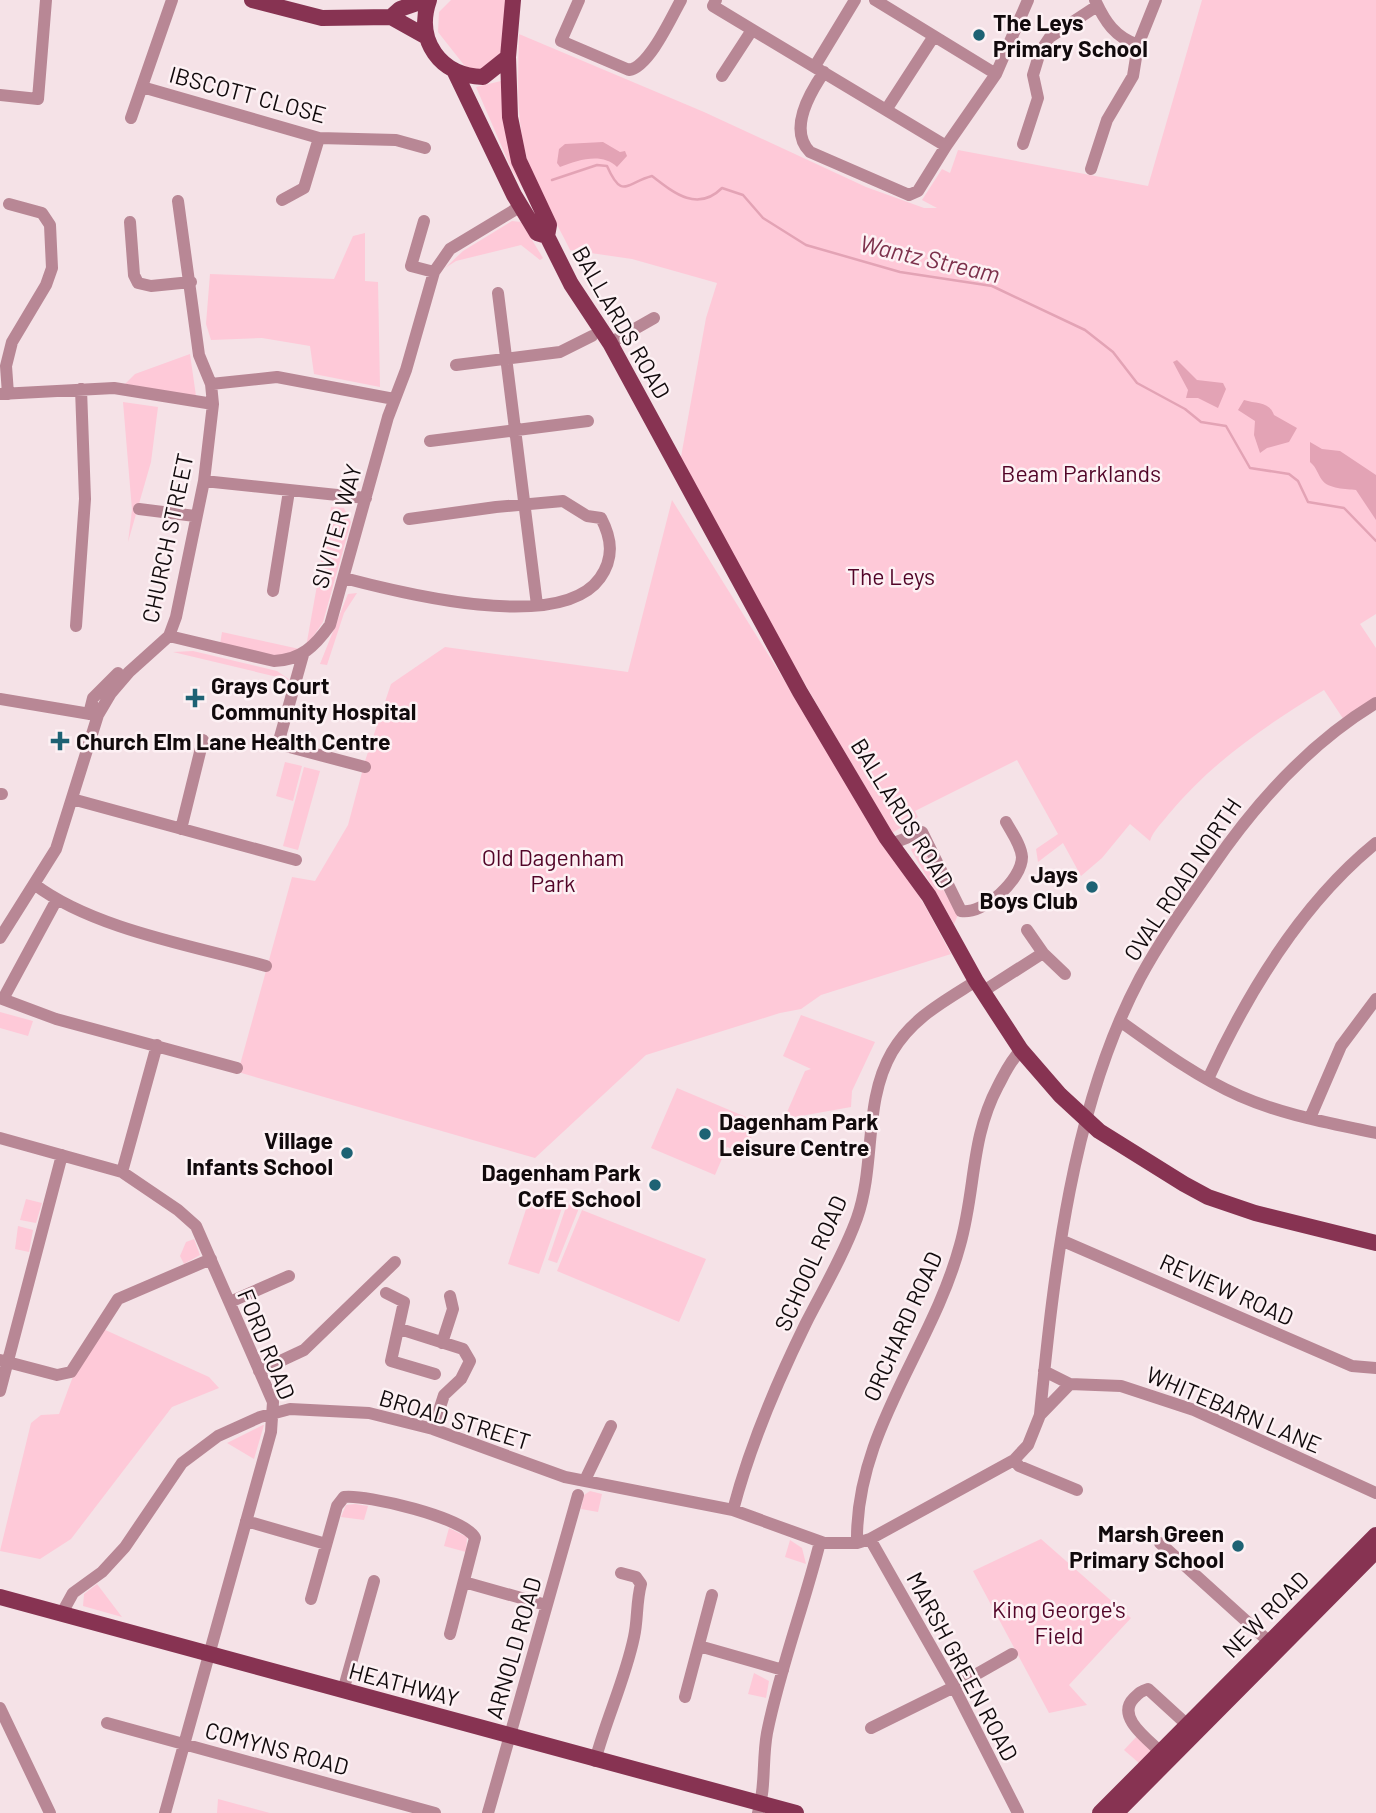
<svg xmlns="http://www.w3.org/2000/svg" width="1376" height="1813" font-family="Barlow,sans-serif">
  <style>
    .green { fill: #fec9d8 }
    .water { fill: #e3a3b5 }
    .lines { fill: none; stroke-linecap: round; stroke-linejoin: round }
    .stream { stroke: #e3a3b5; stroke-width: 2.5 }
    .minor { stroke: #b88795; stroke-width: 12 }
    .major { stroke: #873352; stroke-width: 16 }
    .poi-dot { fill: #1e6274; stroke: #fdf1f4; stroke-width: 2.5 }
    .labels { text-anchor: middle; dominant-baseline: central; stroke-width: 5; stroke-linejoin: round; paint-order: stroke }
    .poi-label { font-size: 23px; font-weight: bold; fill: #110a0c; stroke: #fdf1f4; text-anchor: start }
    .street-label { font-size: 23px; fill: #110a0c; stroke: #fdf1f4 }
    .park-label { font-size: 23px; fill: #520528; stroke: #fdf1f4 }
    .water-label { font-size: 24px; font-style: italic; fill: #7c304b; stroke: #fdf1f4 }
  </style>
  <rect width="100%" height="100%" fill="#f5e2e7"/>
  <!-- green -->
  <path class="green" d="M451 0H509V49L490 70 470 69 464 65 438 32 439 12Z
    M1202 0H1376V614L1360 624 1376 648V698L1344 720 1324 690C1265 726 1213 761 1168 815 1162 823 1153 831 1150 841L1130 824 1102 858 1081 876 1063 843 1038 862 1036 849 1058 834 1017 760 915 811 918 817 892 833 679 468 706 318 717 283 632 259 570 250C557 223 540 196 530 168 515 124 518 79 519 34L704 112 866 187 924 208H937L922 200 942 169 950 173 958 150 1148 186Z
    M510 75 528 197 512 170 476 87 501 81Z
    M512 221 521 222 543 258 540 260 521 245 456 261 445 268 463 251Z
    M365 233V281L378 282 380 387 314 374 310 346 262 338 211 340 206 324 210 274 334 279 353 236Z
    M190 354 196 396 125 384 135 374Z
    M123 402 158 407 151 462 128 542 132 510Z
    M672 500 925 906 951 954 821 995 801 1009 780 1013 646 1055 535 1158 238 1072 292 877 315 881 348 825 365 761 391 684 445 647 628 672Z
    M331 507 344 508 351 522 323 622 306 647Z
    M357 593 344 613 327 665 320 664 348 594Z
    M222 632 304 650 284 658 220 644Z
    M193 651 277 671 290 680 173 652Z
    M285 762 302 766 293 801 276 796Z
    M304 767 320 771 298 850 283 846Z
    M917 844H922L941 886 958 915 954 924 911 850Z
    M0 1012 33 1021 28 1036 0 1028Z
    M801 1015 875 1042 852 1091 851 1107 784 1119 805 1071 811 1069 783 1056Z
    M677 1088 758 1122 744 1154 727 1147 715 1175 651 1148Z
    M531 1194 563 1205 539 1274 508 1264Z
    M26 1199 42 1203 36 1223 20 1220Z
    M567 1204 579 1208 557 1263 548 1260Z
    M582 1210 706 1259 679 1322 557 1271Z
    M18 1226 33 1230 29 1252 15 1249Z
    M194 1239 200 1255 184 1264 180 1256 186 1242Z
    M101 1328 209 1377 219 1388 172 1407 71 1539 40 1559 0 1551 31 1423 41 1415 59 1414 75 1371Z
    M264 1425 254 1459 227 1443 263 1425Z
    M590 1491 602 1494 598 1512 581 1509 584 1495Z
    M355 1504 368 1506 364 1520 341 1517 346 1505Z
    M449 1528 467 1537 466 1552 444 1546Z
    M1041 1539 1131 1618 1069 1685 1087 1705 1049 1713 973 1571Z
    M790 1540 802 1548 806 1564 785 1557Z
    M97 1584 122 1617 83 1606 84 1594Z
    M754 1673 769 1681 766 1698 748 1694Z
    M1138 1735 1153 1749 1139 1763 1124 1750Z
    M218 1799 270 1813H217Z"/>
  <!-- water -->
  <path class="water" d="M603 142 620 152 625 151 627 156 617 167C602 152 578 160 560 167L557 163 559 149 565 144Z
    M1177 360 1197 380 1223 383 1226 389 1218 408 1198 398H1186L1188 390 1173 362Z
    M1244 400C1256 404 1269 401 1274 415L1297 428 1289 442 1267 448 1260 453 1254 435 1255 421 1238 410Z
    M1310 442 1322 449 1340 451 1376 475V520L1356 490C1347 489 1328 489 1322 480 1317 473 1317 468 1310 462Z"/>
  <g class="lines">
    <!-- stream -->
    <path class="stream" d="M552 180 597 165 607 166C622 200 626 183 652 176 675 194 698 212 722 188L743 195 763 218 806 245 900 272 992 286 1085 330 1113 352 1137 383 1185 409 1201 422 1226 426 1250 468 1289 474 1298 481 1308 502 1344 508 1376 541"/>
    <!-- minor -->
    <path class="minor" d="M579 0 561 41 629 70C649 67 671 18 681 0
      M716 0 713 6 946 146 996 74 1028 0
      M875 0 996 74
      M1095 0C1105 22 1115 37 1138 45
      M815 66 855 0
      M824 72C809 94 788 130 810 152L909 195 918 191 946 146
      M722 76 752 30
      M142 87 319 138 396 140 425 148
      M0 95 38 99 46 0
      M886 110 934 36
      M131 118 172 0
      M1023 144 1038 98 1033 75 1040 52 1050 37 1097 6
      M1091 169 1107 120 1133 76 1138 45 1156 0
      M282 200 304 188 319 138
      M424 221 411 266 434 272
      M130 222 134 275 138 283 151 286 191 282
      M498 293 537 605
      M610 343 654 318
      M456 365 560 352 592 336
      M211 384 277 377 394 399
      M0 394 114 388 213 404
      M8 394 6 366 12 342 46 285 52 268 50 225 42 213 9 204
      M430 441 588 421
      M204 481 366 498
      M139 509 195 516
      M344 578C401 593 560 634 600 578 614 558 612 539 601 518L587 516 563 501 496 507 409 519
      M273 591 289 491
      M76 626 85 499 81 389
      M169 636 274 661C301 660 315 646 330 625L388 417 406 370 434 272 450 249 521 206
      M303 655 278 744 365 767
      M0 699 96 715
      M89 714 93 698 118 673
      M0 794H2
      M72 799 296 860
      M181 829 203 740
      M891 844 922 832 961 911C983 915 1022 880 1022 857 1021 845 1012 833 1006 822
      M34 884C93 929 194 946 266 966
      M1027 930 1043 953 1065 974
      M0 938 56 849 98 715 111 693 129 672 169 636 176 617 204 481 213 404 211 384 199 355 178 201
      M982 992 1043 953
      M0 998 56 1019 237 1068
      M3 999 56 901
      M1120 1021C1159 1049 1197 1077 1240 1096 1283 1115 1330 1123 1376 1133
      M1208 1079C1247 994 1302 903 1376 843
      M1310 1118 1341 1046 1376 999
      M0 1138 122 1172 178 1210 196 1226 273 1402 271 1432 165 1813
      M122 1172 157 1045
      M1063 1241 1352 1366 1376 1368
      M386 1293 404 1302 391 1361 435 1374
      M230 1302 289 1276
      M400 1329 463 1349 470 1361 461 1379 444 1395 433 1429
      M442 1343 453 1309 450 1296
      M0 1360 57 1375 71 1372 118 1299 211 1259
      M259 1371 304 1350 395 1262
      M1044 1371 1070 1384 1121 1386 1194 1410 1376 1493
      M0 1391 62 1155
      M1040 1414C1054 1271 1072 1106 1140 978 1161 939 1187 903 1212 867 1255 804 1310 743 1376 703
      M1014 1460 1019 1466 1077 1490
      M585 1480 611 1426
      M733 1510C750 1445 776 1384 806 1323 824 1288 844 1254 857 1218 876 1164 863 1102 892 1052 912 1018 943 1002 976 981
      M246 1521 326 1544
      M870 1539 954 1687 1018 1813
      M857 1543C855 1431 932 1349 960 1245 976 1189 970 1139 998 1086 1005 1073 1010 1061 1021 1050
      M1160 1543 1276 1648
      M464 1582 546 1605
      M311 1599 337 1506 344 1497C366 1494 466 1518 475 1538L450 1634
      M62 1613 73 1593 102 1572 125 1547 182 1463 218 1436 260 1417 290 1409 369 1413 433 1429 565 1477 733 1510 824 1543H857L870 1539 1014 1460 1028 1445 1040 1415 1070 1384
      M699 1646 783 1670
      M343 1691 374 1581
      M685 1697 712 1595
      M0 1708 50 1813
      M107 1723 435 1813
      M871 1728 954 1687 1012 1654
      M1166 1757C1152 1742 1114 1718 1134 1698 1139 1693 1141 1691 1148 1689L1194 1731
      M595 1761C606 1719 625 1680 634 1637 638 1619 636 1603 641 1584L636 1577 621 1573
      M488 1813 578 1495
      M758 1813C766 1788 762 1760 767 1733 780 1668 804 1606 820 1542"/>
    <!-- major -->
    <path class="major" d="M252 0 322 18 391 17 425 36
      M429 0C415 40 440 76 483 77L508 57 513 0
      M391 17 400 9 426 0
      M508 57 510 117 519 161 549 225 547 236 571 284 610 343 800 692 886 837 929 896 976 981 1021 1050 1060 1095 1099 1131 1184 1184 1208 1197 1255 1213 1376 1243
      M454 70 514 195 537 233 547 236
      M0 1597 796 1813
      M1100 1813 1376 1535
      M1116 1813 1376 1551"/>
  </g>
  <!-- markers -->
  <g class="poi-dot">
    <circle cx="979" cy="35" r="7"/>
    <path d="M191.5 687.5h7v7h7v7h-7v7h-7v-7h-7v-7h7z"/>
    <path d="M56.5 730.5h7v7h7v7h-7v7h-7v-7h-7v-7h7z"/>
    <circle cx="1092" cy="887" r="7"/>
    <circle cx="705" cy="1134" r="7"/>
    <circle cx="347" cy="1153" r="7"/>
    <circle cx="655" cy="1185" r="7"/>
    <circle cx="1238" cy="1546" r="7"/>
  </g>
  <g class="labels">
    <!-- poi labels -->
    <g class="poi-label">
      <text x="993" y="22">The Leys<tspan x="993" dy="26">Primary School</tspan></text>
      <text x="211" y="685">Grays Court<tspan x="211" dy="26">Community Hospital</tspan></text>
      <text x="76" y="741">Church Elm Lane Health Centre</text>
      <text x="1078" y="874" text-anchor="end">Jays<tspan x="1078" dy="26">Boys Club</tspan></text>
      <text x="719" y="1121">Dagenham Park<tspan x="719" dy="26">Leisure Centre</tspan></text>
      <text x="333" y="1140" text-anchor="end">Village<tspan x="333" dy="26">Infants School</tspan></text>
      <text x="641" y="1172" text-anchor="end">Dagenham Park<tspan x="641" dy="26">CofE School</tspan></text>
      <text x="1224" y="1533" text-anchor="end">Marsh Green<tspan x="1224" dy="26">Primary School</tspan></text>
    </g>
    <!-- street labels -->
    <g class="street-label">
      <text transform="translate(248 94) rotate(15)">IBSCOTT CLOSE</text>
      <text transform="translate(622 322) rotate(60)">BALLARDS ROAD</text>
      <text transform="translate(336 526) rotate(-74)">SIVITER WAY</text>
      <text transform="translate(167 538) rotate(-78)">CHURCH STREET</text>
      <text transform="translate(903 813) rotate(58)">BALLARDS ROAD</text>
      <text transform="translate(1182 879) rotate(-56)">OVAL ROAD NORTH</text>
      <text transform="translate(810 1263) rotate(-66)">SCHOOL ROAD</text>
      <text transform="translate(1227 1289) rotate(24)">REVIEW ROAD</text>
      <text transform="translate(902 1326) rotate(-66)">ORCHARD ROAD</text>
      <text transform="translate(267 1344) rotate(68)">FORD ROAD</text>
      <text transform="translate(1234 1409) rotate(23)">WHITEBARN LANE</text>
      <text transform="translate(455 1419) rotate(17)">BROAD STREET</text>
      <text transform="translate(1265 1614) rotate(-45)">NEW ROAD</text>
      <text transform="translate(513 1648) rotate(-74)">ARNOLD ROAD</text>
      <text transform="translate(963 1666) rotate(62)">MARSH GREEN ROAD</text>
      <text transform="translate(404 1684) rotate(15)">HEATHWAY</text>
      <text transform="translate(277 1748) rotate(15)">COMYNS ROAD</text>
    </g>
    <!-- park labels -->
    <g class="park-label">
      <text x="1081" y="473">Beam Parklands</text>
      <text x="891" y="576">The Leys</text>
      <text x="553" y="857">Old Dagenham<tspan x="553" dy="26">Park</tspan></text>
      <text x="1059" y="1609">King George's<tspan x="1059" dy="26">Field</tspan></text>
    </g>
    <!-- water labels -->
    <g class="water-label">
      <text transform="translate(930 258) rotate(13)">Wantz Stream</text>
    </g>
  </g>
</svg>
